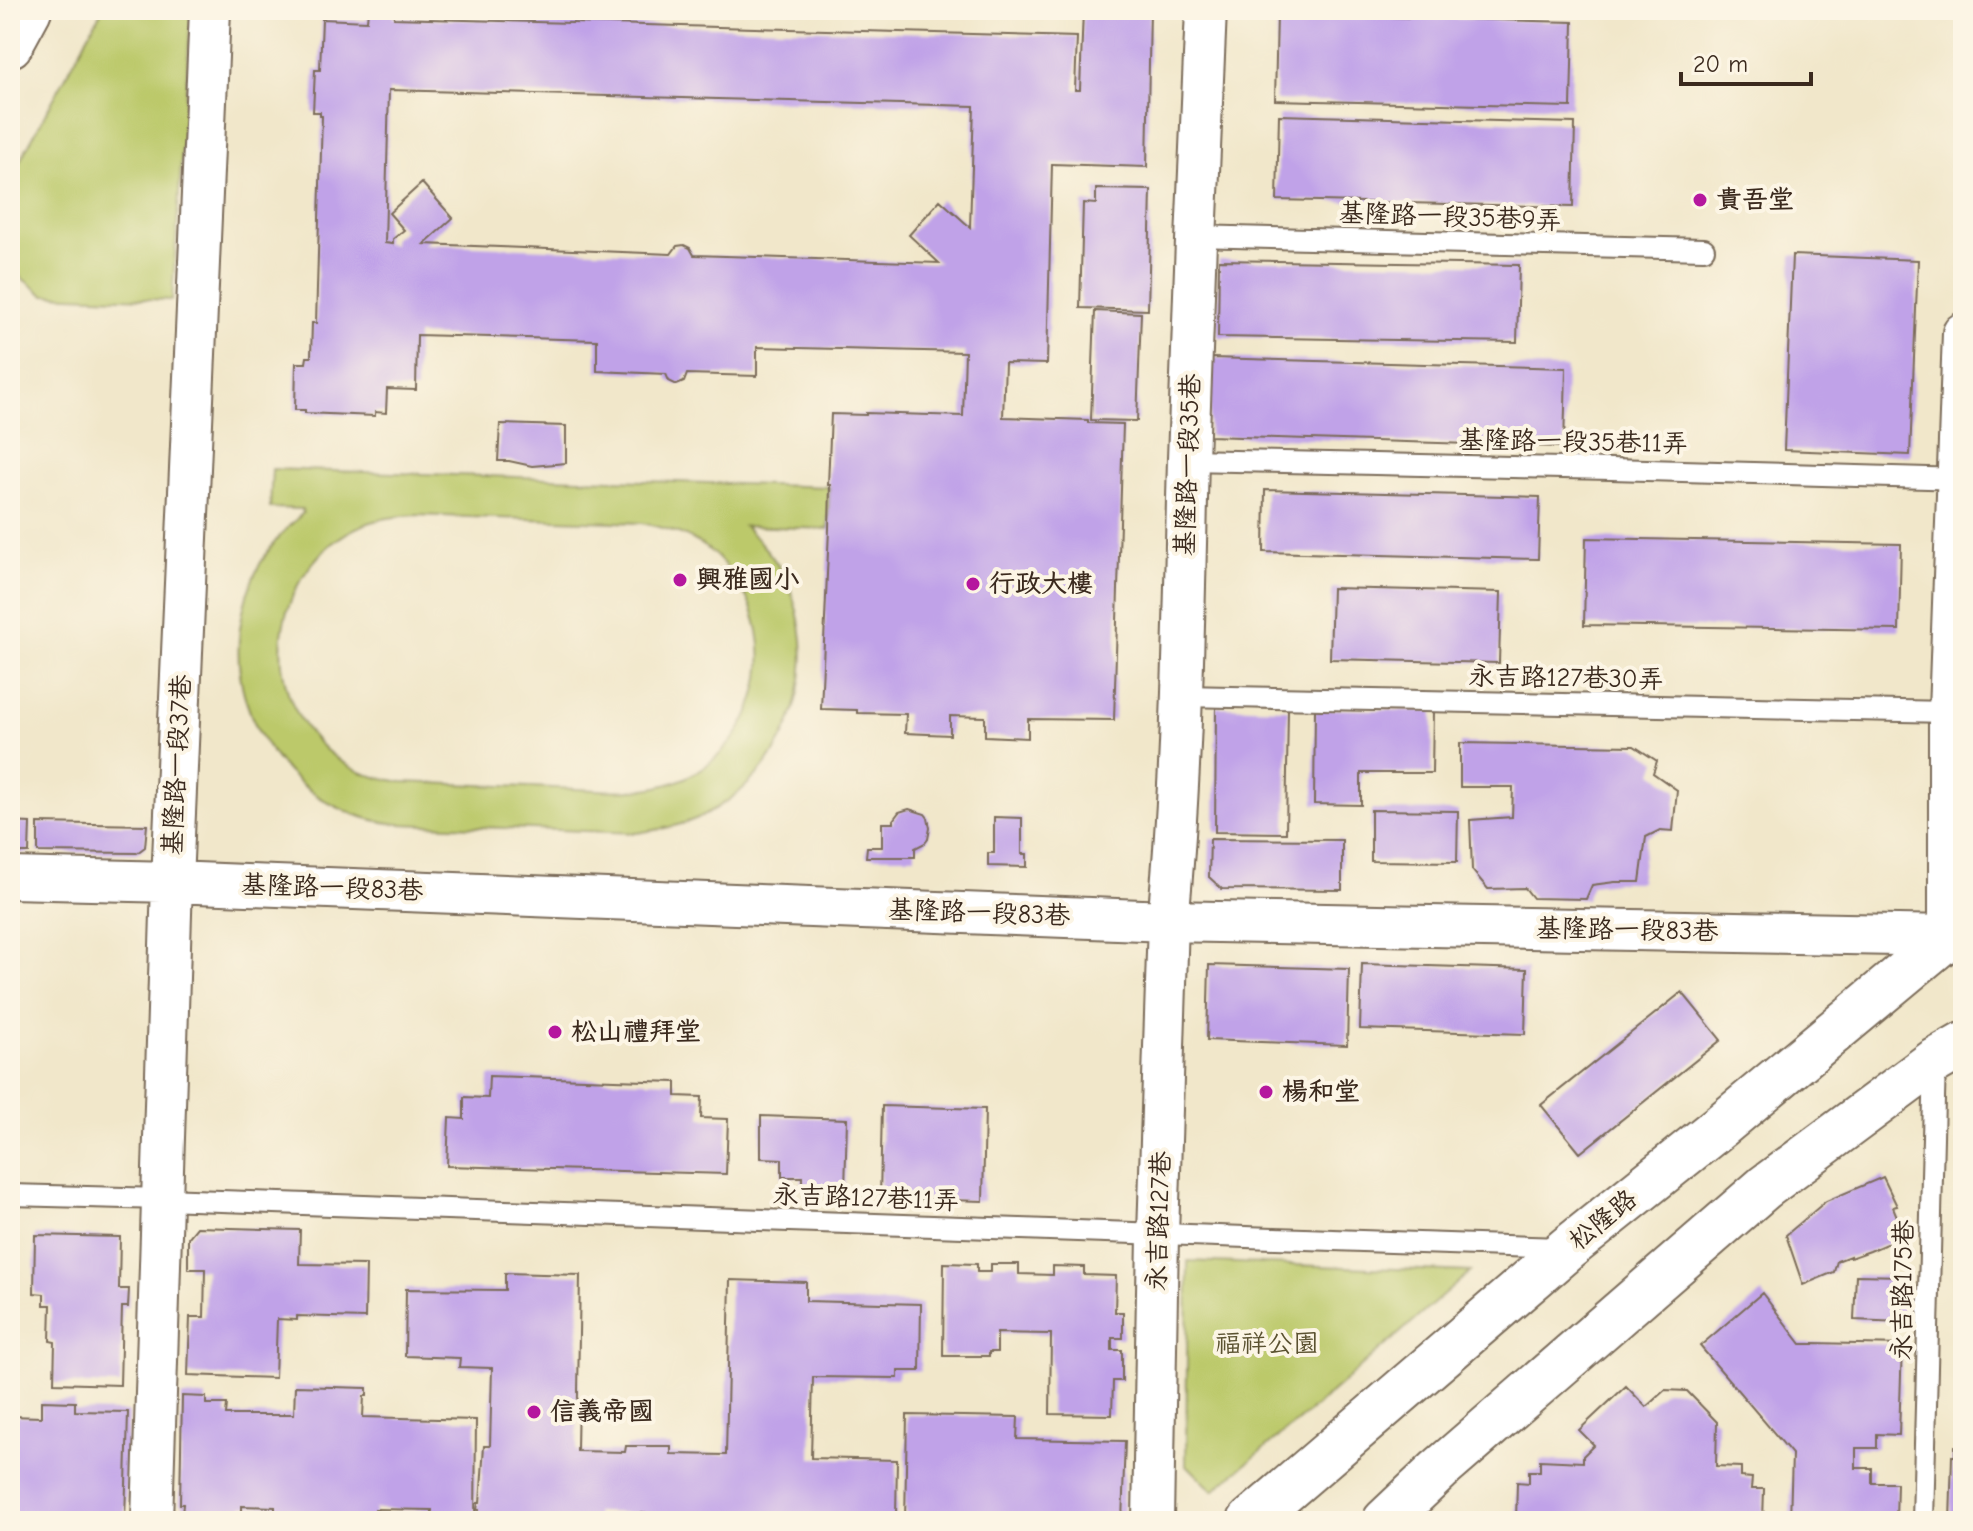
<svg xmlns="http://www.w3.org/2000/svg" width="1973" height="1531" font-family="'Comic Neue','LXGW WenKai TC',sans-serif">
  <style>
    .green { fill: #bcc96b; stroke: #7c7a44; stroke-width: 2; fill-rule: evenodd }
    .building { fill: #c0a2e8; fill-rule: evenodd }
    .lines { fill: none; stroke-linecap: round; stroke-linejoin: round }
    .lane-casing { stroke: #7b6c5a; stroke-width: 24 }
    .street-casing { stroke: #7b6c5a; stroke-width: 44 }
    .secondary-casing { stroke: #7b6c5a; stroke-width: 48 }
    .lane { stroke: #fff; stroke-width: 20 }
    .street { stroke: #fff; stroke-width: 40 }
    .secondary { stroke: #fff; stroke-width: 44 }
    .poi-dot { fill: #b5179e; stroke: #fcf5e5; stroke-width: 3 }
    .labels { text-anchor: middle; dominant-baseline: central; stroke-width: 8; stroke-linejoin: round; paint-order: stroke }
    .poi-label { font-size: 26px; font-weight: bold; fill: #3b2a1e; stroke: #fcf5e5; text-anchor: start }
    .street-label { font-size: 26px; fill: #3b2a1e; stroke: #fcf5e5 }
    .park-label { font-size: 26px; fill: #5b5231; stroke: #fcf5e5 }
  </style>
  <rect width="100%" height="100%" fill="#fcf5e5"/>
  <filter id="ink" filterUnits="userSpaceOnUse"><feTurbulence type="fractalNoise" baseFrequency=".0125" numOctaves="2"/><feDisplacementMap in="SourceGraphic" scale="16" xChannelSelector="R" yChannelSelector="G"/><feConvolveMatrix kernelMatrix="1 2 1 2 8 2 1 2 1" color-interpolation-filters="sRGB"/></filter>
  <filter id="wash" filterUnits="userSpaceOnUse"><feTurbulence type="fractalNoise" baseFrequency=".006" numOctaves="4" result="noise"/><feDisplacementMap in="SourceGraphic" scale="32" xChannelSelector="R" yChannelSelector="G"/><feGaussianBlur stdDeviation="1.8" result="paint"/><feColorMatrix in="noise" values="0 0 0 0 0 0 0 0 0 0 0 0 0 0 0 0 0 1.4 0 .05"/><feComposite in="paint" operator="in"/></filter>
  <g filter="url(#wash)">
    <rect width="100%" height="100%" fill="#f1e7ca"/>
    <!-- green -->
    <path class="green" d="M102 10H191L172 300 44 295 10 269V179Z
      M272 469 829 487 828 529 744 526C765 546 784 568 793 597 822 683 784 776 702 816 682 826 660 829 637 833L398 824C300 815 227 727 240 628 243 606 249 584 260 564 271 544 286 528 303 513L302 509 270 508ZM414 515 642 523C662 527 681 532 699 543 711 550 722 561 730 572 789 643 759 756 669 784 632 795 592 789 554 788 503 786 453 784 402 782 384 779 366 776 350 767 280 728 260 638 306 572 323 547 348 528 378 520 390 517 402 516 414 515Z
      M1188 1261 1470 1272 1310 1411 1213 1491 1186 1464Z"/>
    <g id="blocks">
      <!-- building -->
      <path class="building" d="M368 10H394V18L1077 37 1075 90H1080L1083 10H1150L1147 167 1052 164 1047 364 1005 363 1003 417 1088 420V423L1123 424 1114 720 1028 719V738L985 736V717L950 716V735L905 733 906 714 857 713V710L821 709 829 529 830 485H828L831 414 866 415V413L963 416 965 352 757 347V376L687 374 684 382 677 385 669 381 666 374 597 371V340L417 335 416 390 387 389 386 413 375 412V416L305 413V410H295L296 363H306L307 357H311L312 323H316L322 116H320V112H313L315 70H320L322 19 367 21ZM389 90 974 106 970 227 940 200 909 235 939 263 694 255 690 248 684 245 677 246 671 254 424 244 453 218 422 183 389 213 404 230 393 239V244L385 243Z
        M1277 14 1573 22 1571 107 1275 100Z
        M1279 115 1575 123 1573 207 1277 200Z
        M1096 189 1151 190 1148 310 1080 308 1083 203 1096 204Z
        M1792 255 1918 260 1910 455 1784 450Z
        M1219 260 1519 265 1517 342 1218 337Z
        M1095 311 1141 313 1137 421 1091 420Z
        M1212 358 1566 368 1564 447 1209 436Z
        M500 424 566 426V463L532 466 509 461H498Z
        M1265 490 1540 497 1538 559 1264 552Z
        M1586 538 1901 544 1899 630 1584 625Z
        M1332 588 1501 592 1499 663 1330 659Z
        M1216 707 1288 709 1286 833 1215 832Z
        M1315 709 1433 711 1432 773H1361V805L1314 804Z
        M1460 743 1634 746 1657 761 1653 773 1677 790 1673 831 1660 830 1646 837 1640 882H1615L1592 885 1586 899 1533 898 1525 888 1488 889 1472 870 1470 820 1512 817 1513 787H1460Z
        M909 809 925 814 928 818 930 828 928 839 925 843 915 848V857H866L867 847H882V823H893V820L899 812Z
        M1371 810 1458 811 1457 862 1371 861Z
        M994 817 1022 818V854H1027V867L988 866V853H994Z
        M10 822 30 823 29 853H10Z
        M38 823 147 825 145 847 137 853 38 852Z
        M1210 839 1342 840V890L1222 889 1209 877Z
        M1362 964 1527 969 1525 1034 1360 1029Z
        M1209 965 1349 969 1347 1045 1207 1040Z
        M1682 992 1721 1040 1580 1153 1541 1105Z
        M489 1076 676 1082V1096L702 1097 701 1118 728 1119 726 1174 447 1166 449 1118 464 1119V1097L488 1098Z
        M882 1106 985 1109 983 1201 880 1198Z
        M761 1116 847 1119 845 1190 802 1189V1177H782V1159L761 1158Z
        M1883 1177 1897 1206 1893 1207 1905 1236 1870 1251 1850 1258V1256L1837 1261 1834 1272 1803 1285 1786 1235 1826 1201Z
        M197 1227 300 1230 299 1264 366 1265 365 1318 297 1316V1320L277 1319 275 1378 188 1375 190 1317H204L205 1269H188V1238Z
        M35 1235 120 1237 119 1289H129L128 1307H122L120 1385 54 1383 55 1342 50 1341 51 1305H44V1294L34 1293Z
        M944 1263 977 1264V1272H991V1264H1019V1274L1053 1275V1266L1084 1267V1275L1116 1276 1115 1312H1123V1338H1112V1350H1122V1381H1113L1112 1415 1050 1414 1051 1334 997 1333V1352H989V1356H943Z
        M505 1273 580 1275 577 1451 625 1452 626 1446H671V1454L726 1455 730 1280 806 1282V1301L921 1304 920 1371H898V1378L813 1377 811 1458 897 1460 896 1516H900V1521H701V1515L596 1512V1521H479V1510H477L478 1503H480L484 1446H490L492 1368 459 1367 460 1358 405 1356 406 1289 505 1290Z
        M1856 1275 1903 1276 1902 1322 1854 1320Z
        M1762 1293 1801 1344H1814V1343L1902 1345 1899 1435 1877 1434V1448H1856V1468H1872V1483H1897L1896 1521H1790L1792 1454 1700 1346Z
        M295 1386 367 1388V1396H364L363 1417 476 1420 475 1521H432V1510L375 1509V1520L275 1518V1507L242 1506V1516L182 1515 183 1504H180L182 1396 206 1397V1404H227L226 1415H284V1414H294Z
        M1626 1386 1646 1407 1665 1390 1687 1391 1717 1422 1716 1466 1741 1467V1477L1752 1478 1751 1489H1764L1763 1521H1516L1517 1482 1529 1483V1471H1540V1460L1583 1462V1456L1594 1445 1579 1430Z
        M41 1401 75 1402V1411L128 1412 125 1521 38 1519V1521H10V1416L41 1417Z
        M907 1415 1018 1417 1017 1439 1125 1441 1122 1521H905Z
        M1955 1446H1963V1521H1950L1952 1456H1955Z"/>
    </g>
  </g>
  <g filter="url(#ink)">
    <use href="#blocks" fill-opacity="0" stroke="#7b6c5a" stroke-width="2"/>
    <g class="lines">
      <!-- lane casing -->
      <g class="lane-casing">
        <path id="lane" d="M1195 236 1704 249
          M1188 460 1611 469 1963 479
          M1182 696 1949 712
          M10 1195 163 1199 1561 1248
          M1923 1521 1935 1061"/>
      </g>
      <!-- street casing -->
      <g class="street-casing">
        <path id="street" d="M10 878 172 882 1168 921 1949 936V712L1963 333
          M152 1521 172 882 210 10
          M1153 1521 1158 1235 1168 921C1183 767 1184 613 1188 459 1193 309 1199 160 1206 10"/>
      </g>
      <!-- secondary casing -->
      <g class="secondary-casing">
        <path id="secondary" d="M10 45 29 10
          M1250 1521 1568 1248 1723 1124 1949 936 1963 928
          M1385 1521 1439 1470 1765 1187 1935 1061 1963 1045"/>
      </g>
      <!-- lane -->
      <use href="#lane" class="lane"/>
      <!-- street -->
      <use href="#street" class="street"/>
      <!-- secondary -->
      <use href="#secondary" class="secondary"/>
    </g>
  </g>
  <!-- markers -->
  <g class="poi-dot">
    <circle cx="1700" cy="200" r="8"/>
    <circle cx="680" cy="580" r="8"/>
    <circle cx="973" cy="584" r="8"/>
    <circle cx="555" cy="1032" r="8"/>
    <circle cx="1266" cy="1092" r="8"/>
    <circle cx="534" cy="1412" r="8"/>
  </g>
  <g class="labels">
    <!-- poi labels -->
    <g class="poi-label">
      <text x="1716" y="200">貴吾堂</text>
      <text x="696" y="580">興雅國小</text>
      <text x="989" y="584">行政大樓</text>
      <text x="571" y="1032">松山禮拜堂</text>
      <text x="1282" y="1092">楊和堂</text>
      <text x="550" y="1412">信義帝國</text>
    </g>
    <!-- street labels -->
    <g class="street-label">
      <text transform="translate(1450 217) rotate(2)">基隆路一段35巷9弄</text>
      <text transform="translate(1573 442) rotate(1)">基隆路一段35巷11弄</text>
      <text transform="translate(1188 465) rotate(-88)">基隆路一段35巷</text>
      <text transform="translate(1566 678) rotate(1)">永吉路127巷30弄</text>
      <text transform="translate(177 765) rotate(-87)">基隆路一段37巷</text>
      <text transform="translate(332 888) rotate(2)">基隆路一段83巷</text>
      <text transform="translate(979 913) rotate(2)">基隆路一段83巷</text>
      <text transform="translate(1627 930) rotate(1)">基隆路一段83巷</text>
      <text transform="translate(866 1198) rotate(2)">永吉路127巷11弄</text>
      <text transform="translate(1603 1220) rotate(-39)">松隆路</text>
      <text transform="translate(1159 1221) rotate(-88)">永吉路127巷</text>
      <text transform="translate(1903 1290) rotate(-89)">永吉路175巷</text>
    </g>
    <!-- park labels -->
    <g class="park-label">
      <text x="1267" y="1344">福祥公園</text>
    </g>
  </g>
  <!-- margin -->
  <rect width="1973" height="1531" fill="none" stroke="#fcf5e5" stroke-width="40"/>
  <!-- scale -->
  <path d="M1681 72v12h130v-12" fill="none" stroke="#3b2a1e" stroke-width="4"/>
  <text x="1693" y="72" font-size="24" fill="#3b2a1e" stroke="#fcf5e5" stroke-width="6" paint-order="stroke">20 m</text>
</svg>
